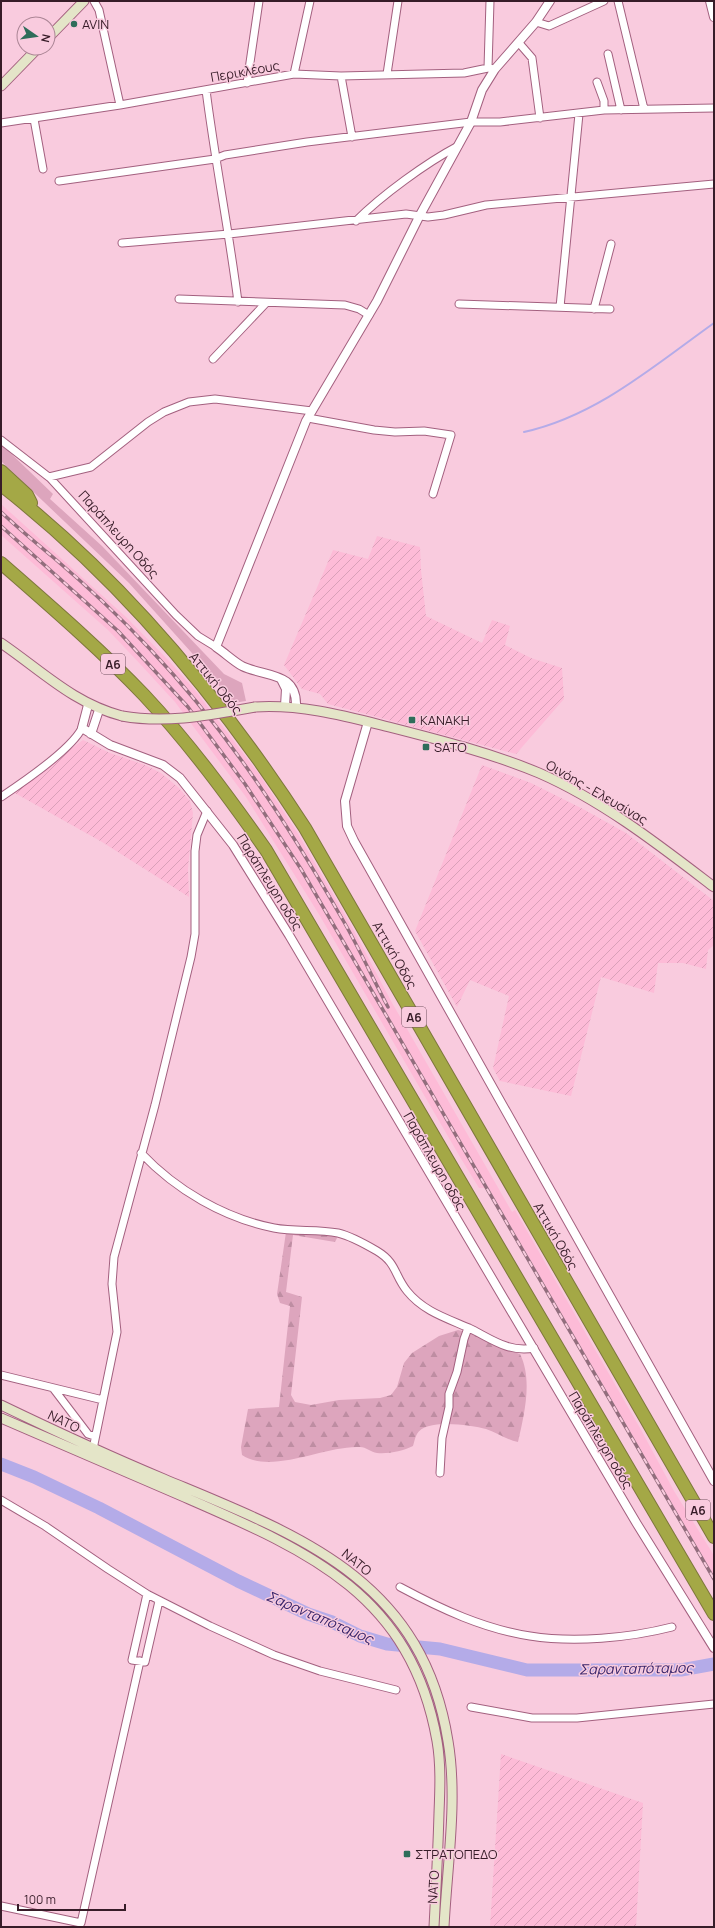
<svg xmlns="http://www.w3.org/2000/svg" width="715" height="1928" font-family="Manrope,sans-serif">
  <style>
    .built { fill: #fdbbd7 }
    .industrial { fill: url(#industrial-furrows) }
    .grass { fill: #dda5bd }
    .forest { fill: url(#forest-firs) }
    .lines { fill: none; stroke-linecap: round; stroke-linejoin: round }
    .stream { stroke: #b4abe8; stroke-width: 2 }
    .river { stroke: #b4abe8; stroke-width: 13 }
    .minor-casing { stroke: #a3607f; stroke-width: 9 }
    .tertiary-casing { stroke: #a3607f; stroke-width: 10 }
    .secondary-casing { stroke: #a3607f; stroke-width: 11 }
    .motorway-casing { stroke: #7e773c; stroke-width: 14 }
    .minor { stroke: #fff; stroke-width: 7 }
    .tertiary { stroke: #fff; stroke-width: 8 }
    .secondary { stroke: #e4e5c8; stroke-width: 9 }
    .motorway { stroke: #a4a846; stroke-width: 12 }
    .rail-casing { stroke: #926e7d; stroke-width: 3.5 }
    .rail { stroke: #f9cbde; stroke-width: 2; stroke-dasharray: 6; stroke-linecap: butt }
    .secondary-bridge-casing { stroke: #a3607f; stroke-width: 11; stroke-linecap: butt }
    .secondary-bridge { stroke: #e4e5c8; stroke-width: 9 }
    .poi-dot { fill: #2e6d5a; stroke: #f9cbde; stroke-width: 1.5 }
    .labels { text-anchor: middle; dominant-baseline: central; stroke-width: 3; stroke-linejoin: round; paint-order: stroke }
    .shield { fill: #f9cbde; stroke: #71505f; stroke-width: 1 }
    .shield-label { font-size: 12px; font-weight: bold; fill: #371c28 }
    .poi-label { font-size: 13px; fill: #371c28; stroke: #f9cbde; text-anchor: start }
    .street-label { font-size: 13px; fill: #371c28; stroke: #f9cbde }
    .water-label { font-size: 14px; font-style: italic; fill: #38256b; stroke: #f9cbde }
  </style>
  <defs>
    <pattern id="industrial-furrows" width="10" height="10" patternUnits="userSpaceOnUse"><rect width="10" height="10" fill="#fdbbd7"/><path d="M-1 1l2-2M0 10L10 0M9 11l2-2" fill="none" stroke="#d9a0b9"/></pattern>
    <pattern id="forest-firs" width="22" height="20" patternUnits="userSpaceOnUse"><rect width="22" height="20" fill="#dda5bd"/><path d="M5 1l3.5 6h-7zM16 11l3.5 6h-7z" fill="#be8da2"/></pattern>
  </defs>
  <rect width="100%" height="100%" fill="#f9cbde"/>
  <!-- built -->
  <path class="built" d="M1 504 126 617 169 661 195 690 259 774 297 832 353 929 391 1001 512 1212 515 1210 640 1428 674 1491 710 1549 714 1556V1582L485 1188H479L460 1157 320 916 246 797 175 702 142 666 108 630 1 535Z"/>
  <!-- industrial -->
  <path class="industrial" d="M377 536 420 547 421 570 426 616 482 643 492 620 510 626 505 645 531 658 562 668 564 699 516 754 328 704 320 694 302 689 284 665 333 550 368 559Z
    M83 740 110 753 145 765 161 773 179 788 190 801 193 813 188 869 189 897 102 842 13 792Z
    M482 765 531 783 583 809 626 833 714 901V945L708 950 706 969 683 963H658L654 993 601 977 571 1096 500 1081 493 1068 509 996 470 980 457 1007 415 931Z
    M501 1754 643 1803 636 1927H490Z"/>
  <!-- grass -->
  <path class="grass" d="M1 444 53 494 50 499 102 546 224 674 242 683 246 701 233 703 200 662 129 583 1 461Z"/>
  <!-- forest -->
  <path class="forest" d="M286 1232 336 1235 337 1238 335 1242 293 1235 286 1292 302 1297 291 1395 295 1402 311 1405 339 1400 380 1398 391 1395 397 1387 404 1363 412 1353 439 1336 458 1330 471 1333 497 1346 520 1354C533 1380 524 1415 518 1442 507 1440 496 1432 486 1429 471 1425 425 1418 417 1434 415 1437 414 1443 413 1446 403 1451 389 1454 377 1453 371 1452 366 1447 360 1447 326 1445 271 1475 242 1455L241 1447 248 1409 279 1407 290 1306 280 1303 277 1294Z"/>
  <g class="lines">
    <!-- stream -->
    <path class="stream" d="M524 432C597 416 655 365 714 323"/>
    <!-- river -->
    <path class="river" d="M1 1464 34 1477 99 1508 238 1581 308 1614 332 1622 360 1636 387 1644 440 1649 527 1670H681L714 1664"/>
    <!-- minor casing -->
    <g class="minor-casing">
      <path id="minor" d="M94 1 99 10 120 105
        M618 1 644 109
        M536 22 549 26 604 1
        M519 43 532 58 540 118
        M608 54 621 110
        M488 68 490 1
        M294 74 310 1
        M387 74 398 1
        M341 76 352 137
        M597 82 604 101V110
        M247 83 259 1
        M206 90C215 161 229 231 238 302
        M34 119 43 169
        M1 123 120 105 294 74 341 76 464 73 488 68 495 69
        M59 181 215 159 225 155 307 142 471 122H500L604 110 714 108
        M356 221C382 195 426 163 458 146
        M122 243 229 234 406 214 428 217 444 215 486 205 714 184
        M179 299 345 305 359 309 369 315
        M459 304 610 309
        M560 307 579 114
        M594 309 611 244
        M213 359 266 303
        M308 418 374 430 395 432 424 431 451 435 433 494
        M1 440 50 478 176 615 198 636 216 647
        M49 477 91 467 148 422 164 412 189 402 215 399 312 411
        M1 797C22 783 71 750 82 728
        M141 1153C176 1190 224 1218 274 1228 295 1232 317 1229 338 1233 351 1236 365 1244 377 1251 397 1263 394 1275 407 1291 423 1311 446 1318 469 1328 490 1338 508 1353 534 1348
        M1 1375 103 1400
        M53 1388 88 1434 94 1436
        M93 1449 117 1332 112 1284 114 1257 155 1105 191 957 195 934V851L197 835 207 811
        M440 1473 442 1438 449 1407V1394L457 1372 464 1339 468 1328
        M1 1500 45 1526 108 1569 147 1594 210 1626 274 1655 320 1671 396 1690
        M400 1587C441 1609 484 1629 530 1636 574 1643 629 1638 672 1627
        M147 1594 132 1660 145 1662 159 1601
        M471 1707 532 1718H577L714 1704
        M1 1906 81 1923 140 1661"/>
    </g>
    <!-- tertiary casing -->
    <g class="tertiary-casing">
      <path id="tertiary" d="M710 1 714 17
        M281 679 286 689 285 706
        M88 705 82 728 110 745 163 765 180 778 233 845 289 935 637 1524 714 1648
        M296 707C298 671 264 677 242 666 233 661 225 653 216 647L306 421 377 301 420 215 471 122 482 90 495 69 536 22 550 1
        M368 722 345 801 347 826 354 841 714 1481
        M91 734 99 710"/>
    </g>
    <!-- secondary casing -->
    <g class="secondary-casing">
      <path id="secondary" d="M48 38 84 1
        M1 86 38 48
        M1 643C42 671 73 703 122 716
        M255 707C301 704 345 716 389 727 440 740 491 753 539 773 603 801 659 845 714 887
        M1 1405C55 1431 109 1456 164 1479 298 1535 422 1578 448 1741 458 1799 447 1867 444 1927
        M1 1418C61 1444 122 1470 182 1496 306 1550 411 1593 437 1741 441 1764 440 1789 439 1813 438 1851 436 1889 434 1927"/>
    </g>
    <!-- motorway casing -->
    <g class="motorway-casing">
      <path id="motorway" d="M1 471 27 495 31 503
        M1 485C122 579 222 700 305 828L714 1537
        M1 563C50 606 99 648 144 695 189 743 228 796 266 850L714 1614"/>
    </g>
    <!-- minor -->
    <use href="#minor" class="minor"/>
    <!-- tertiary -->
    <use href="#tertiary" class="tertiary"/>
    <!-- secondary -->
    <use href="#secondary" class="secondary"/>
    <!-- motorway -->
    <use href="#motorway" class="motorway"/>
    <!-- rail casing -->
    <g class="rail-casing">
      <path id="rail" d="M1 512C18 528 36 543 54 558 87 586 119 616 149 648 227 730 288 824 344 922 360 950 373 979 388 1007
        M1 526 118 631 188 707 245 784 301 869 714 1579"/>
    </g>
    <!-- rail -->
    <use href="#rail" class="rail"/>
    <!-- secondary-bridge casing -->
    <g class="secondary-bridge-casing">
      <path id="secondary-bridge" d="M122 716C167 724 210 715 255 707"/>
    </g>
    <!-- secondary-bridge -->
    <use href="#secondary-bridge" class="secondary-bridge"/>
  </g>
  <!-- markers -->
  <g class="poi-dot">
    <circle cx="74" cy="24" r="4"/>
    <rect x="408" y="716" width="8" height="8" rx="2"/>
    <rect x="422" y="743" width="8" height="8" rx="2"/>
    <rect x="403" y="1850" width="8" height="8" rx="2"/>
  </g>
  <g class="labels">
    <!-- shield labels -->
    <g class="shield">
      <rect x="101" y="654" width="24" height="20" rx="3"/>
      <rect x="402" y="1007" width="24" height="20" rx="3"/>
      <rect x="686" y="1500" width="24" height="20" rx="3"/>
    </g>
    <g class="shield-label">
      <text x="113" y="664">Α6</text>
      <text x="414" y="1017">Α6</text>
      <text x="698" y="1510">Α6</text>
    </g>
    <!-- poi labels -->
    <g class="poi-label">
      <text x="82" y="24">AVIN</text>
      <text x="420" y="720">ΚΑΝΑΚΗ</text>
      <text x="434" y="747">SATO</text>
      <text x="415" y="1854">ΣΤΡΑΤΟΠΕΔΟ</text>
    </g>
    <!-- street labels -->
    <g class="street-label">
      <text transform="translate(245 71) rotate(-10)">Περικλέους</text>
      <text transform="translate(119 534) rotate(48)">Παράπλευρη Οδός</text>
      <text transform="translate(216 683) rotate(51)">Αττική Οδός</text>
      <text transform="translate(597 792) rotate(30)">Οινόης - Ελευσίνας</text>
      <text transform="translate(270 882) rotate(58)">Παράπλευρη οδός</text>
      <text transform="translate(395 955) rotate(60)">Αττική Οδός</text>
      <text transform="translate(435 1161) rotate(60)">Παράπλευρη οδός</text>
      <text transform="translate(556 1236) rotate(60)">Αττική Οδός</text>
      <text transform="translate(64 1421) rotate(26)">ΝΑΤΟ</text>
      <text transform="translate(601 1440) rotate(59)">Παράπλευρη οδός</text>
      <text transform="translate(357 1562) rotate(39)">ΝΑΤΟ</text>
      <text transform="translate(433 1887) rotate(-87)">ΝΑΤΟ</text>
    </g>
    <!-- water labels -->
    <g class="water-label">
      <text transform="translate(320 1617) rotate(23)">Σαρανταπόταμος</text>
      <text transform="translate(636 1668) rotate(-1)">Σαρανταπόταμος</text>
    </g>
  </g>
  <!-- border -->
  <rect width="715" height="1928" fill="none" stroke="#371c28" stroke-width="4"/>
  <!-- north arrow -->
  <g transform="translate(36 36) rotate(103)"><circle r="19" fill="#f9cbde" stroke="#ab8595"/>
  <path d="M0-3L7 15L0 10L-7 15Z" fill="#2e6d5a"/>
  <text y="-6" font-size="11" font-weight="bold" text-anchor="middle" fill="#371c28">N</text>
  </g>
  <!-- scale -->
  <path d="M18 1904v6h107v-6" fill="none" stroke="#371c28" stroke-width="2"/>
  <text x="24" y="1904" font-size="12" fill="#371c28" stroke="#f9cbde" stroke-width="3" paint-order="stroke">100 m</text>
</svg>
